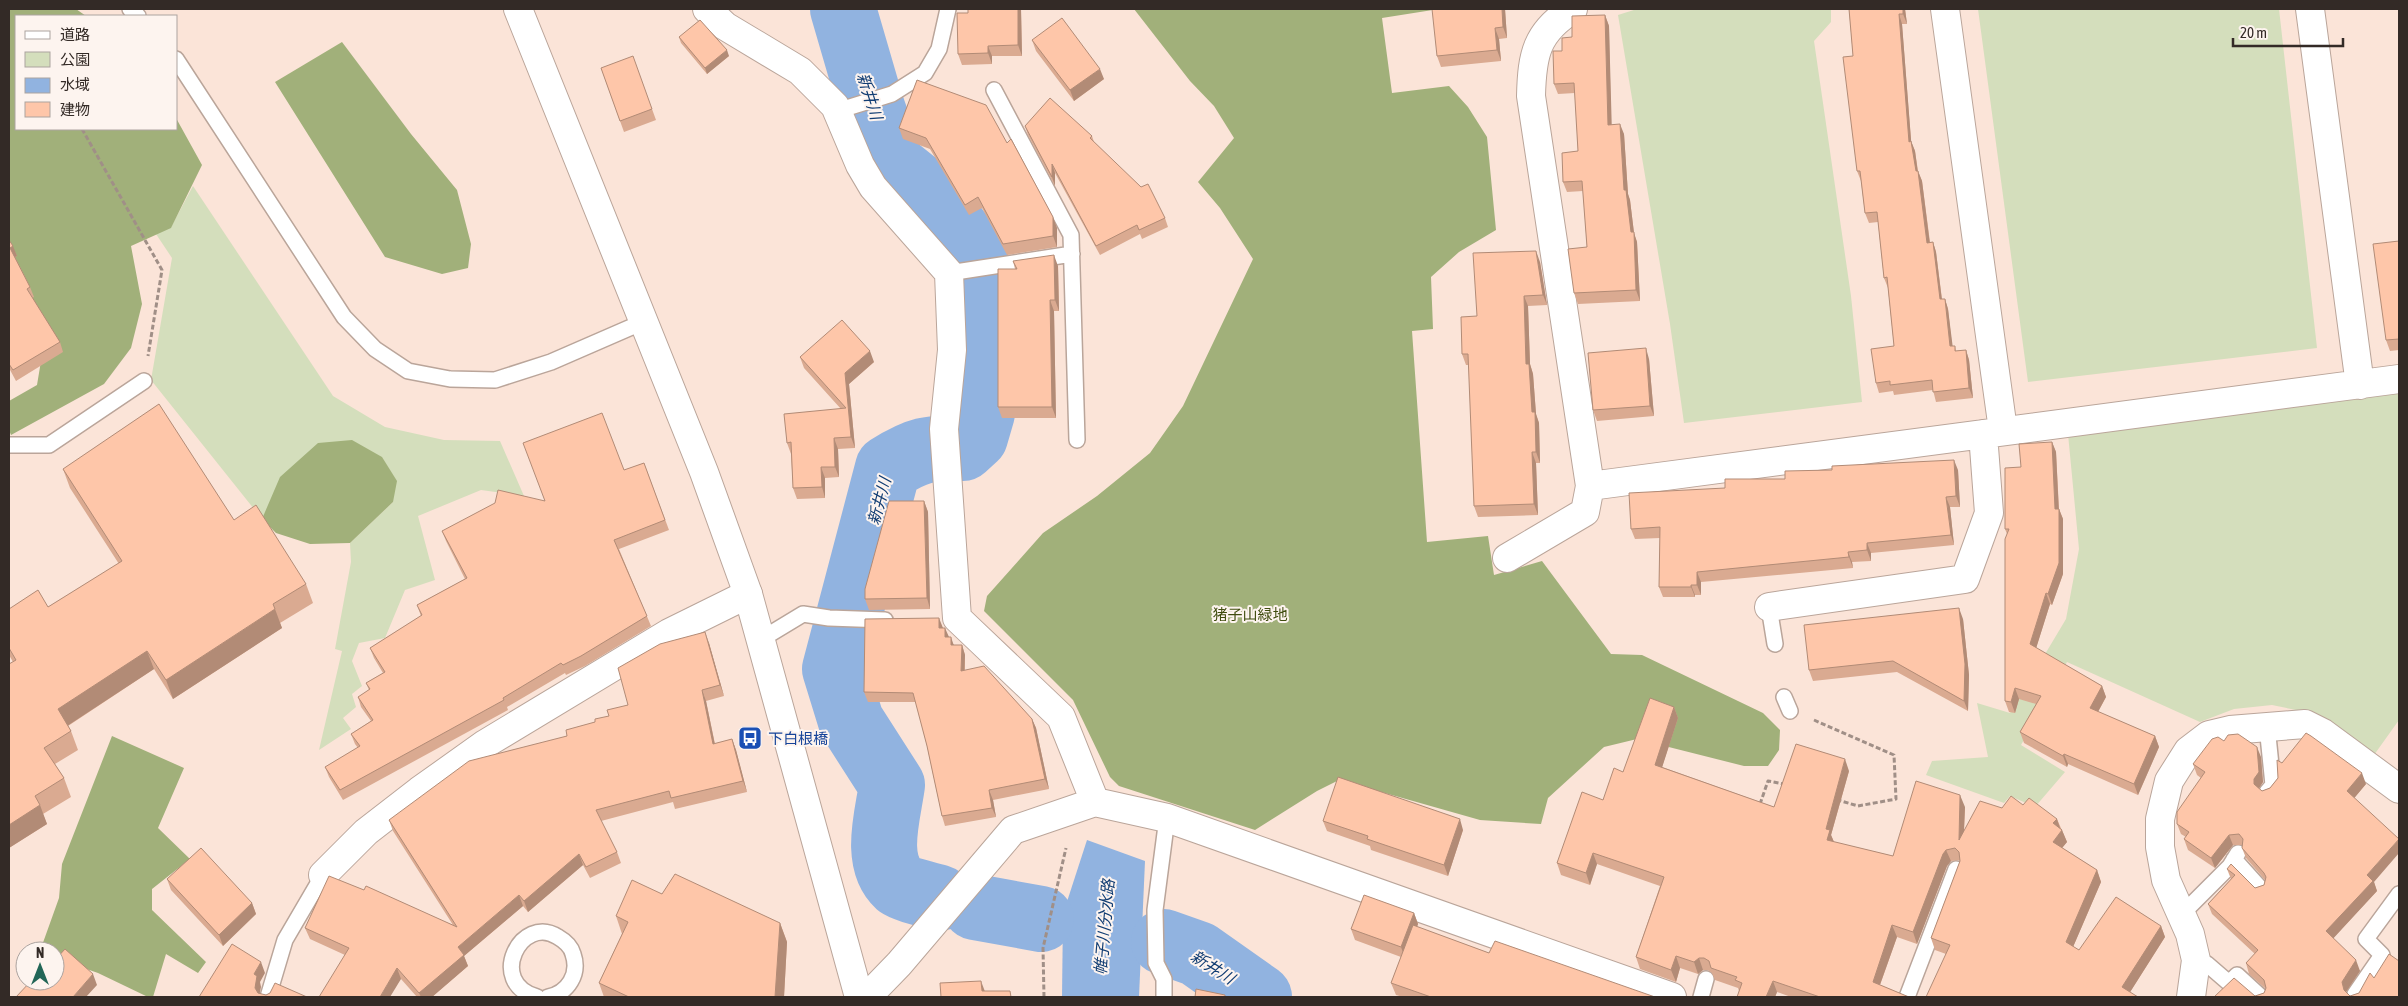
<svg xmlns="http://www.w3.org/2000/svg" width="2408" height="1006" font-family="'Asap Condensed','Noto Sans JP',sans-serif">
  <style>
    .green { fill: #d4debc }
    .forest { fill: #a1b07a }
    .water { fill: #91b3e0 }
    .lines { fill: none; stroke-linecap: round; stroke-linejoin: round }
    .river { stroke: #91b3e0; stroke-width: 66 }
    .service-casing { stroke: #baa59a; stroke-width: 18 }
    .minor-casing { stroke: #baa59a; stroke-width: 30 }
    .tertiary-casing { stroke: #baa59a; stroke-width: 30 }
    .path { stroke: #a08f87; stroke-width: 3; stroke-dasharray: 5 2.5; stroke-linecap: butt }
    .service { stroke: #fff; stroke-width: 15 }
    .minor { stroke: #fff; stroke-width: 28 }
    .tertiary { stroke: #fff; stroke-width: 28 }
    .wall { fill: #daaa91 }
    .shaded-wall { fill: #b28b76 }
    .building { fill: #fec6a9; stroke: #b28b76 }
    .labels { text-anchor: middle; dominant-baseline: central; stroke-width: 4; stroke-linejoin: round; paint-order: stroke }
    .park-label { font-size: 15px; fill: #3f4c0e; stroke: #fdf4ef }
    .transit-label { font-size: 15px; fill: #164399; stroke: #fdf4ef; text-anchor: start }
    .water-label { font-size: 16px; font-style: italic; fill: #113d73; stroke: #fdf4ef }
  </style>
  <rect width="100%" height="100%" fill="#fbe4d8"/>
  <!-- green -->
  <path class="green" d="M1637 9H1831V22L1814 41 1851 296 1862 402 1684 423 1670 324 1618 15Z
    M1978 9H2279L2317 348 2028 382Z
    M193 186 333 396 385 427 444 440 500 441 524 496 481 490 418 516 435 580 405 590 385 638 359 643 352 661 362 686 352 694 356 707 343 718 351 729 319 750 342 651 335 649 351 562 350 543 393 502 262 519 151 380 172 258 156 234 171 227Z
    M2399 392V720L2374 755 2306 712 2272 705 2234 709 2200 722 2067 662 2021 745 2065 772 2035 807 2010 796 2004 803 1926 775 1932 761 1988 757 1977 703 2010 713 2066 619 2079 549 2068 434Z"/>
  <!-- forest -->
  <path class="forest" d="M9 9H76L86 16H16V129H176V118L202 165 171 228 131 246 142 304 131 348 104 384 11 435 9 430V401L37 385 41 361 9 260Z
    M1134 9H1439L1382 18 1392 93 1449 86 1468 107 1487 137 1496 230 1459 252 1431 277 1433 329 1412 331 1427 542 1488 536 1494 575 1542 561 1611 654 1642 655 1763 713 1780 730 1779 750 1768 766H1744L1637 739 1604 747 1548 798 1541 824 1480 820 1339 780 1317 791 1255 830 1119 786 1110 777 1073 700 984 611 987 596 1043 533 1097 496 1150 453 1183 406 1253 259 1220 208 1198 182 1234 138 1214 106 1190 81Z
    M342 42 411 134 457 190 471 244 468 268 442 274 385 257 275 82Z
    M352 440 382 457 397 481 393 502 350 543 310 544 276 533 262 519 280 477 318 443Z
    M112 736 184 768 158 828 190 859 152 889V910L206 962 198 973 166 954 153 997H148L98 973 55 958V951H40L59 898 62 864Z"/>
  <!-- water -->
  <path class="water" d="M1087 840 1145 861 1139 997H1062L1063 914Z"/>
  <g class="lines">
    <!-- river -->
    <path class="river" d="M843 9 871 105 892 165 932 197 973 252 980 276 984 327 982 413 975 437 963 448C928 448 918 449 888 468L835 669 851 721 892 785C888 815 873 861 899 885 906 890 930 895 940 898
      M975 907 1041 919
      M1164 942 1198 954 1259 997"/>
    <!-- service casing -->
    <g class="service-casing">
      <path id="service" d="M130 9 138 16
        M176 59 344 317 375 349 408 371 450 379 495 380 551 362 643 322
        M994 90 1071 235 1077 440
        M837 111 892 94 925 73 939 49 948 9
        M949 273 1072 254
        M9 445H49L144 381
        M1769 607 1775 644
        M760 640 803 614 829 618 885 620
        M1784 697 1790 711
        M2267 792 2273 785 2267 726
        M2234 859 2261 889
        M2181 915 2230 866 2238 853
        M2196 960 2207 964 2229 983 2237 975 2261 997
        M268 997 285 940 323 875
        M537 997C486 983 521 913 558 937 565 941 571 946 573 954 580 974 568 993 548 997
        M1164 997V979L1156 963 1155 910 1167 818
        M1701 997 1706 979
        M1907 997 1956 869
        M2356 997 2355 994 2382 955 2366 939 2399 894"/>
    </g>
    <!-- minor casing -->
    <g class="minor-casing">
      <path id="minor" d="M707 9 725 26 800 71 835 106 860 165 873 187 949 273 952 350 944 429 957 618 1061 717 1095 802
        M1573 9C1536 32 1532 55 1531 96L1590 486 2399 379
        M1945 9 2003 430
        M2310 9 2360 385
        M1507 558 1585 512 1590 486
        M1769 607 1965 579 1989 513 1983 434
        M323 875 366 832 419 791 485 744 669 633 748 594
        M867 997 899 964 1013 830 1095 802 1167 818 1672 997
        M2191 997 2196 960 2190 934 2166 880 2160 847V819L2169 781 2188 751 2209 735 2230 730 2305 724 2323 733 2399 789"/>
    </g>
    <!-- tertiary casing -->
    <g class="tertiary-casing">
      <path id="tertiary" d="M518 9 704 472 748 594 859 997"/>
    </g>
    <!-- path -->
    <path class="path" d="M82 129 162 270 148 356
      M1814 720 1894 755 1896 799 1858 806 1838 800
      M1760 804 1768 781 1784 784
      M1044 997 1043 948 1066 848"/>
    <!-- service -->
    <use href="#service" class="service"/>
    <!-- minor -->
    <use href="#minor" class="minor"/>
    <!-- tertiary -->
    <use href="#tertiary" class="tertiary"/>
  </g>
  <!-- wall -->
  <path class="wall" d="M1021 9 1022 56H992V64L962 65 958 54 968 13Z
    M1505 9 1507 38 1499 39 1501 61 1441 67 1437 56Z
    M1849 9H1905L1907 24H1902L1911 141 1915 151 1918 171 1922 181 1930 242H1933L1936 252 1942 299H1945L1948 309 1952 346H1955L1956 351 1966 350 1969 360 1973 398 1936 402 1933 390 1894 395 1893 391 1879 393 1876 383 1894 346 1888 288 1884 278 1878 222 1869 223 1865 213 1861 181 1857 171 1853 56Z
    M1605 15 1609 26 1611 125 1624 134 1628 194 1630 200 1634 233 1637 242 1640 301 1578 304 1574 293 1587 247 1583 191 1567 192 1563 182 1578 151 1575 93 1558 94 1554 84 1562 51 1572 37Z
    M679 37 729 56 707 74 681 43Z
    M1032 40 1104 79 1074 101 1036 51Z
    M601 68 652 109 656 120 624 132Z
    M917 80 1057 228V247L1007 255 982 208 969 215 930 149 903 139 899 128Z
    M1025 126 1092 136 1094 142 1165 218 1168 227 1142 239 1140 234 1100 255 1055 173V186L1028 135Z
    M9 240 17 256 15 257 30 287 34 297 32 298 60 342 63 352 16 381 9 368Z
    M2399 241V350L2390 351 2386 340Z
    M1013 261 1058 266 1059 311H1054L1056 418H1002L998 407 1015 269Z
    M1540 262 1547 305 1528 306 1530 364 1533 374 1536 414 1539 423 1540 463H1536L1538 515 1478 517 1474 506 1469 365H1466L1462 354 1477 316Z
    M800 357 874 362 849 384 855 448 838 449 839 477 825 478V498L797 499 793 488 791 454 787 443 841 409 804 368Z
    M1649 359 1654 416 1597 421 1593 410Z
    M2052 442 2056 452 2059 509 2063 519V574L2052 605 2050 604 2036 648 2102 686 2106 697 2098 712 2155 736 2159 747 2138 795 2068 764 2067 767 2024 743 2020 732 2036 704 2019 699 2015 713 2009 712 2005 701 2007 534 2005 529 2021 467Z
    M644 463 669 530 619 549 651 626 585 666 566 675 565 673 507 707 508 710 343 800 329 777 325 767 358 748 355 744 351 734 371 721 361 707 358 697 369 690 366 683 383 673 374 658 370 648 421 616 417 605 465 579 446 541 442 531 545 501Z
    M63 469 234 520 306 584 313 603 280 623 282 628 173 699 154 669 68 726 71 731 78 750 55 764 64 778 71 797 43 814 47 824 9 848V664L13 662 9 655V609L48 607 119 564 70 488Z
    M1958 470 1960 507H1950L1954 545 1871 553V561L1852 562 1853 568 1701 582V595H1695V597H1663L1659 587 1660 538 1635 539 1631 529 1725 488Z
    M924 501 928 512 930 609 869 610 865 599Z
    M1963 619 1969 675 1968 711 1897 672 1813 681 1809 670Z
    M942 628 954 645H962L965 655V670L1032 719 1036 728 1049 789 993 800 996 817 945 826 942 816 927 746 916 702H868L864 692Z
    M709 643 724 696 706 701 715 744 732 739 736 750 747 792 675 809 673 802 601 821 617 852 621 863 590 878 583 865 528 912 523 906 464 956 468 966 432 997H417L401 979 345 955 310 939 305 928 364 890 453 925 393 831 389 820 609 716 628 705Z
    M1674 707 1678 718 1662 767 1774 807 1849 771 1831 835 1834 842 1893 856 1965 807 1964 831 2002 808 2023 805 2057 819 2067 842 2062 848 2097 870 2101 882 2073 947 2079 950 2161 926 2165 937 2130 992 1946 954 1935 950 1931 938 1960 861 1959 860 1951 861 1947 866 1917 944 1897 937 1880 985 1909 997H1791L1777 992 1775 997H1737L1739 991 1738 988 1715 980 1712 973 1708 970H1703L1698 974 1680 968 1676 982 1640 969 1636 957 1660 886 1597 864 1590 885 1561 875 1557 863 1623 772Z
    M2224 741 2261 757 2263 782 2259 788 2262 791 2270 788 2278 778 2282 763 2366 784 2354 798 2374 882 2377 891 2333 938 2360 971 2346 992 2350 996 2359 993 2374 978 2399 997 2255 996 2264 993 2266 989 2249 974 2246 963 2255 954 2212 914 2208 904 2231 879 2227 869 2255 888 2264 885 2265 880 2246 858 2242 848V845H2233L2215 868 2188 850 2184 839 2186 837 2181 834 2177 824 2201 778 2197 775 2193 764Z
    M1323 821 1463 830 1448 876 1371 850 1370 846 1327 831Z
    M167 879 252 903 256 914 223 946 171 890Z
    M662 894 780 923 787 942 784 997H604L599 983 622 934 616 916Z
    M1414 913 1418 924 1417 927 1489 953 1655 997H1403L1396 995 1391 983 1401 957 1355 940 1351 929Z"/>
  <!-- shaded-wall -->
  <path class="shaded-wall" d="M1018 9H1021L1022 56 1018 45Z
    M1502 9H1505L1507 38 1503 27Z
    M1903 9H1905L1907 24 1903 14Z
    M1899 14 1902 24 1912 152 1909 142Z
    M1605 15 1609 26 1612 135 1608 125Z
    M1495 28 1499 39 1501 61 1497 50Z
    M988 46 992 56V64L988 53Z
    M727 50 729 56 707 74 705 68Z
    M1100 69 1104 79 1074 101 1070 90Z
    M1620 124 1624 134 1628 194 1630 200 1634 233 1637 242 1640 301 1636 290 1631 232 1624 190Z
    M1911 141 1915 151 1919 181 1916 171Z
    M1052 164 1055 173V186L1052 177Z
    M1918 171 1922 181 1931 253 1927 243Z
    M1053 217 1057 228V247L1053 236Z
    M1933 242 1936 252 1943 309 1940 299Z
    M13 246 17 256 13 258 10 248Z
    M1536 251 1540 262 1547 305 1543 295Z
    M1054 255 1058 266 1059 311 1055 300Z
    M1524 296 1528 306 1530 364 1533 374 1536 414 1539 423 1540 463 1536 452 1526 364Z
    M1945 299 1948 309 1954 357 1950 346Z
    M1050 300 1054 311 1056 418 1052 407Z
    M1646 348 1649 359 1654 416 1650 406Z
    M1966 350 1969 360 1973 398 1969 388Z
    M870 351 874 362 849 384 855 448 851 437 845 373Z
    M834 438 838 449 839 477 835 467Z
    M2052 442 2056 452 2059 514V509L2063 519V574L2052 605 2048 594 2055 509Z
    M1532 452 1536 463 1538 515 1534 504Z
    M1954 460 1958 470 1960 507 1956 496Z
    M821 467 825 478V498L822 487Z
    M1946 497 1950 507 1954 545 1951 535Z
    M924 501 928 512 930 609 927 598Z
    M1867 543 1871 553V561L1867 550Z
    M1848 552 1852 562 1853 568 1849 557Z
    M1697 572 1701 582V595L1697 585Z
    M1691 585 1695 595V597L1691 587Z
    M2046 593 2050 604 2034 655 2030 644Z
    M1959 608 1963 619 1969 675 1968 711 1964 701Z
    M275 609 282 628 173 699 166 680Z
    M939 618 943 628H939Z
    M945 628 949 637H945Z
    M705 632 709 643 724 696 720 685Z
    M951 637 954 646 951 645Z
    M962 645 965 655 964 680 961 671Z
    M147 651 154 669 64 728 58 709Z
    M2102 686 2106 697 2094 719 2090 708Z
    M2015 688 2019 699 2015 713 2011 702Z
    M702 690 706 701 717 755 713 744Z
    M1674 707 1678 718 1659 777 1655 765Z
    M1032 719 1036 728 1049 789 1045 779Z
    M2155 736 2159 747 2138 795 2134 784Z
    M732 739 736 750 747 792 743 781Z
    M2257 747 2261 757 2263 782 2258 790 2254 784V779Z
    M2064 754 2068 764 2067 767 2063 756Z
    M1845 759 1849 771 1831 835 1834 842 1827 840 1826 829Z
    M2362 773 2366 784 2351 802 2347 791Z
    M989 790 993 800 996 817 992 808Z
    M1960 795 1965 807 1963 851 1959 840Z
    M40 805 47 824 9 848V825Z
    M1460 819 1463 830 1448 876 1444 865Z
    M2057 819 2061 831 2053 823Z
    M2062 830 2067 842 2057 854 2053 842Z
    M2229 835 2233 845 2215 868 2211 858Z
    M2399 839V853L2374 882 2377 891 2330 942 2326 931 2367 875Z
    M1946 850 1951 861 1947 866 1917 944 1913 932 1943 854Z
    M1593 853 1597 864 1590 885 1586 873Z
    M579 854 583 865 528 912 524 901Z
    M2097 870 2101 882 2070 954 2066 942Z
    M519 895 523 906 464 956 468 966 432 997H421L419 993 458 947Z
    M252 903 256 914 223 946 219 935Z
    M1414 913 1418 924 1405 958 1401 947Z
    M780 923 787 942 784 997H775Z
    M1892 925 1897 937 1877 993 1873 982Z
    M2161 926 2165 937 2127 997 2122 987Z
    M1676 956 1680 968 1676 982 1671 970Z
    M1699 958 1703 970 1698 974 1694 962Z
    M2356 960 2360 971 2346 992 2344 990 2342 982Z
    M261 962 265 973 260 982 261 987 259 997 255 988 254 974Z
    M397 968 401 979 390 997H380Z
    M93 974 97 985 86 997H73Z
    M981 981 987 997 982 991Z
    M1773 981 1777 992 1775 997H1766Z"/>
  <!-- building -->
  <path class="building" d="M968 9H1018V45L988 46V53L958 54 957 13H968Z
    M1432 9H1502L1503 27 1495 28 1497 50 1437 56Z
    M1849 9H1903V14H1899L1909 142 1911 141 1916 171H1918L1927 243 1933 242 1940 299H1945L1950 346H1955V351L1966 350 1969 388 1933 392 1932 380 1890 385V381L1876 383 1871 349 1894 346 1887 277 1884 278 1877 212 1865 213 1860 171H1857L1843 57 1853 56Z
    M1605 15 1608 125 1620 124 1624 190H1626L1631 232H1634L1636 290 1574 293 1568 249 1587 247 1582 181 1563 182 1562 153 1578 151 1574 83 1554 84 1553 51H1562V38L1572 37V16Z
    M1062 18 1100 69 1070 90 1032 40Z
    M700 20 727 50 705 68 679 37Z
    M633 56 652 109 620 121 601 68Z
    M917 80 986 105 1007 143 1011 139 1053 217V236L1003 244 978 197 965 205 926 138 899 128Z
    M1050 98 1092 136 1090 138 1141 187 1148 184 1165 218 1139 230 1137 225 1096 246 1052 164V177L1025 126Z
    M9 240 13 246 10 248 30 287 27 289 60 342 13 370 9 364Z
    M2399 241V339L2386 340 2373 244Z
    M1536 251 1543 295 1524 296 1526 364H1529L1532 412H1535L1536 452H1532L1534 504 1474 506 1468 354H1462L1461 317 1477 316 1473 253Z
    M1054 255 1055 300H1050L1052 407H998V269H1017L1013 261Z
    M842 320 870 351 845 373 851 437 834 438 835 467H821L822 487 793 488 791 442 787 443 784 414 846 408 800 357Z
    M1646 348 1650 406 1593 410 1588 353Z
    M159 404 234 520 256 505 306 584 273 604 275 609 166 680 147 651 58 709 71 731 44 748 64 778 35 796 40 805 9 825V664L16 660 9 648V609L38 590 48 607 122 561 63 469Z
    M602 413 624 470 644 463 665 520 614 540 647 616 581 656 563 665 561 663 503 698 504 700 340 790 325 767 360 746 351 734 373 720 358 697 370 689 366 683 385 672 370 648 422 615 417 605 467 578 442 531 495 503 498 490 545 501 523 443Z
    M2052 442 2055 509H2059V563L2048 594 2046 593 2030 644 2102 686 2090 708 2155 736 2134 784 2064 754 2063 756 2020 732 2041 696 2015 688 2011 702 2005 701V539L2009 529H2005V468L2021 467 2019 444Z
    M1954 460 1956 496 1946 497 1951 535 1867 543V550L1848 552 1849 557 1697 572V585H1691V587H1659L1660 527 1631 529 1629 493 1725 488V479H1785V471L1832 470V466Z
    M889 501H924L927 598 865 599V589Z
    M1959 608 1965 664 1964 701 1893 661 1809 670 1804 625Z
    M939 618V628H945V637H951V645H962L961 671 984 666 1032 719 1045 779 989 790 992 808 942 816 927 746 913 693 864 692 865 619Z
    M705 632 720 685 702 690 713 744 732 739 743 781 671 798 669 791 596 810 617 852 586 867 579 854 524 901 519 895 458 947 464 955 419 993 397 968 380 997H319L349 948 305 928 329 876 364 890 366 886 457 927 389 820 469 761 567 736 566 730 595 722V719L609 716 607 710 628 705 618 668 660 644Z
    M1650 698 1674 707 1655 765 1774 807 1796 744 1845 759 1826 829 1830 830 1827 840 1893 856 1916 781 1960 795 1959 840 1980 801 2002 808 2011 796 2023 805 2029 798 2057 819 2053 823 2062 830 2053 842 2097 870 2066 942 2079 950 2116 897 2161 926 2122 987 2138 997H1926L1950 945 1931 938 1960 861 1959 852 1955 848 1946 850 1943 854 1913 932 1892 925 1873 982 1909 997H1820L1773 981 1766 997H1737L1742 983 1735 980 1737 977 1711 968 1709 961 1704 958H1699L1694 962 1676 956 1671 970 1636 957 1664 877 1593 853 1586 873 1557 863 1582 792 1603 800 1614 768 1623 772Z
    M2306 733 2311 736 2362 773 2347 791 2399 839 2367 875 2373 881 2326 931 2356 960 2342 982 2344 990 2350 996 2359 993 2370 973 2374 978 2389 954 2399 961V997H2214L2234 978 2255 996 2264 993 2266 988 2264 980 2246 963 2258 950 2208 904 2235 875 2227 869 2231 864 2255 888 2264 885 2266 877 2264 873 2242 848 2243 839 2239 834 2229 835 2211 858 2184 839 2189 832 2177 824V812L2205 772 2193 764 2212 739 2218 737 2224 741 2228 735 2238 734 2257 747 2259 772 2254 779V784L2262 791 2270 788 2278 778 2277 760 2282 763Z
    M1338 777 1460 819 1444 865 1367 839 1368 836 1323 821Z
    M201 848 252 903 219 935 167 879Z
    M675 874 780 923 775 997H629L599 983 628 922 616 916 632 880 662 894Z
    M1364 895 1414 913 1401 947 1351 929Z
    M1413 925 1489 953 1495 941 1655 997H1431L1391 983Z
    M232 944 261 962 254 974 257 976 255 988 258 993 266 995 270 993 275 983 307 997H199Z
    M65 949 93 974 73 997H16L31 981 34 984 36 981H55V960Z
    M981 981 982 991H1010L1011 997H941L940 983Z
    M1196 989 1225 995V997H1195Z"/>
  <!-- icons -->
  <defs>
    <g id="bus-square" transform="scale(1.25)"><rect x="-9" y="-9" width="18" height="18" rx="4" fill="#1a4fb4" stroke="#fdf4ef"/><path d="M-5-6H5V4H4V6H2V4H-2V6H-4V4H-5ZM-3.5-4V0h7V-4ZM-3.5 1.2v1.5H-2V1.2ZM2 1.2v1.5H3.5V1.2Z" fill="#fff"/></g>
  </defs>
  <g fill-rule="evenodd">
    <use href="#bus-square" x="750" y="738"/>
  </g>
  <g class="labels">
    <!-- park labels -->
    <g class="park-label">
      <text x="1250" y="614">猪子山緑地</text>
    </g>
    <!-- transit labels -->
    <g class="transit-label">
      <text x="768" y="738">下白根橋</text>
    </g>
    <!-- water labels -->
    <g class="water-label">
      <text transform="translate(870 96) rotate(72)">新井川</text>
      <text transform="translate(879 501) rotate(-75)">新井川</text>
      <text transform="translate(1104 927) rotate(-85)">帷子川分水路</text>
      <text transform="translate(1213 967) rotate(32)">新井川</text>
    </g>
  </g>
  <!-- border -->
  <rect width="2408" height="1006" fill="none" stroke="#332a26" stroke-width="20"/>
  <!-- legend -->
  <rect x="15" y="15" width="162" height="115" fill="#fdf4ef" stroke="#aca39f"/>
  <rect x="25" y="31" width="25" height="8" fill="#ffffff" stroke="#aca39f"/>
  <text x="60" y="40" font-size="15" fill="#332a26">道路</text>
  <rect x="25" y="52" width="25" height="15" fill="#d4debc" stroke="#aca39f"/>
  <text x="60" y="65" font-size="15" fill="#332a26">公園</text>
  <rect x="25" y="78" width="25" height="15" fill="#91b3e0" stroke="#aca39f"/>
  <text x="60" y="90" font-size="15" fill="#332a26">水域</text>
  <rect x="25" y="102" width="25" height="15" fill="#fec6a9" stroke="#aca39f"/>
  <text x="60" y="115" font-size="15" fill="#332a26">建物</text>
  <!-- north arrow -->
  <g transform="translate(40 966)"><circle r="24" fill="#fdf4ef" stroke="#aca39f"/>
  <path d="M0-4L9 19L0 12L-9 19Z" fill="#226657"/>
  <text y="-8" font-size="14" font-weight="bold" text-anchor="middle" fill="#332a26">N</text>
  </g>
  <!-- scale -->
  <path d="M2233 38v8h110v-8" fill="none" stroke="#332a26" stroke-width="2.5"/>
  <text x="2240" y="38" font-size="15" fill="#332a26" stroke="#fdf4ef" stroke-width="4" paint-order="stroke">20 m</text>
</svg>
